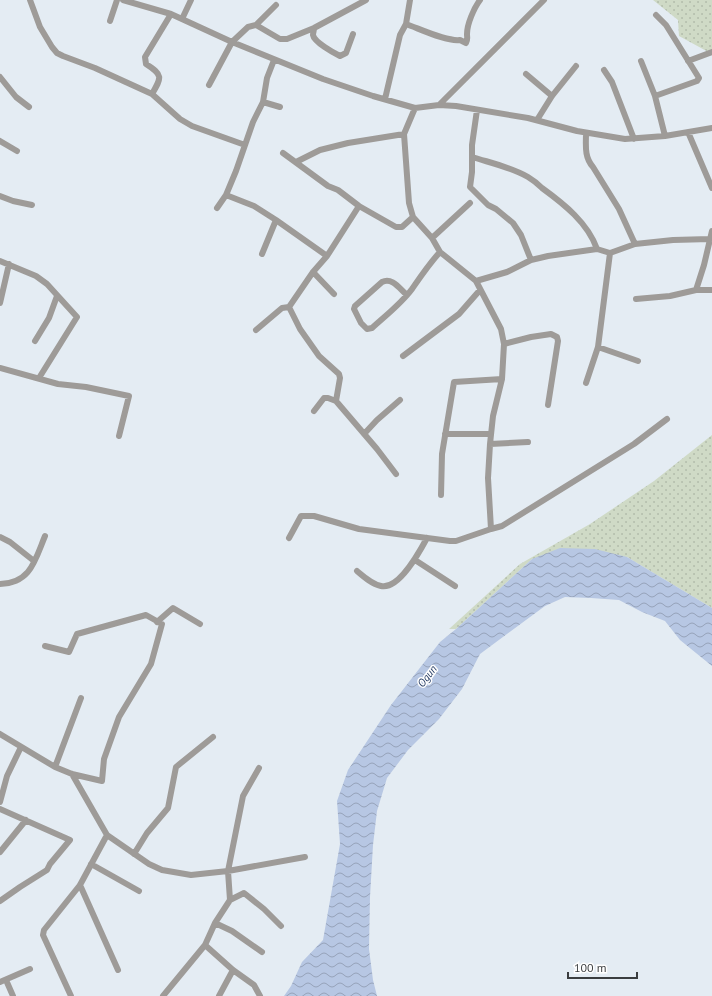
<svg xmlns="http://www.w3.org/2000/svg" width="712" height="996" font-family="'PT Sans',sans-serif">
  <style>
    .grass { fill: url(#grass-dots) }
    .water { fill: url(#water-waves) }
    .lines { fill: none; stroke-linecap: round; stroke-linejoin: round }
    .minor { stroke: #9e9b98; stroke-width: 6 }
    .labels { text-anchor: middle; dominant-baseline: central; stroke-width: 3; stroke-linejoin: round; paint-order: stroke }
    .water-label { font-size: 11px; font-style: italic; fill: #2a4067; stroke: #fff }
  </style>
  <defs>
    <pattern id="grass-dots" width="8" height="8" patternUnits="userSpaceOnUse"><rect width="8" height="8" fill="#cfdac6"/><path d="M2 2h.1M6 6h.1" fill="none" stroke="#b2bcab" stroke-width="1.8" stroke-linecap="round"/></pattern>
    <pattern id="water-waves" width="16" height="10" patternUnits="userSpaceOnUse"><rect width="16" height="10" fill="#b7c7e3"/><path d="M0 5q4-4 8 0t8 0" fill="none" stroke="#96a3b9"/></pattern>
  </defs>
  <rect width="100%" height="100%" fill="#e4ecf3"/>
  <!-- grass -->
  <path class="grass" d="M653 0H712V54L679 36 678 20Z
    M712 435V608L627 557 532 559 456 629H449L520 564 590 524 654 481Z"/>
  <!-- water -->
  <path class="water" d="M560 548 595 549 627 557 712 608V666L680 640 665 621 642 612 619 600 591 598 565 597 545 606 480 654 462 689 439 719 408 750 387 778 377 811 373 845 370 897 369 949 373 980 377 996H284L291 986 302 962 323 940 340 844 337 801 348 770 391 705 440 642 456 629 532 559Z"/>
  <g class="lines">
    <!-- minor -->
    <path class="minor" d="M30 0 40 27 52 47 57 53 63 56 95 68 152 94 180 119 192 126 245 145
      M123 0 171 14 232 42 323 79 373 96 415 108 439 105 544 0
      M182 19 191 0
      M110 21 117 0
      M406 24C420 29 447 42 460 40L466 43C468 39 467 38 467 34 467 24 474 8 480 0
      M256 25 280 39H287L314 28 366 0
      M314 28C314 31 313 33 313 35 314 42 334 53 340 56L346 53 353 34
      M641 61 655 96 665 136
      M688 61 712 52
      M604 70 612 82 634 139
      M526 74 552 96
      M0 77 16 97 29 107
      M209 85 232 42 248 27 256 25 276 5
      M152 94C162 77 163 75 146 64L145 57 171 14
      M655 96 697 81 699 78 666 25 656 15
      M385 99 400 35 406 24 410 0
      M263 102 280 107
      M439 105 456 106 528 118 577 131 625 139 665 136 712 128
      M415 108 404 134 409 203 413 217 432 238 440 252 476 281 501 329 504 344 502 379 493 416 490 444 488 478 491 529
      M477 110 472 145V172L470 187 488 205 496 209 513 223 521 235 531 260
      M537 120 552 96 576 66
      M688 132 712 188
      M586 133C586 145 584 157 593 167L619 209 635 244
      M0 141 17 151
      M283 153 328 186 338 190 359 206 396 227H402L413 217
      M472 157C491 163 511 167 528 177 533 180 538 184 542 188 564 204 588 223 597 249
      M296 162 320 150 348 143 404 134
      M226 195 254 206 276 220 327 256
      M0 196 13 201 32 205
      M217 208 226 195 236 171 253 122 263 102 267 78 274 60
      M432 238 470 203
      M262 254 276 220
      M0 261 36 276 47 284 77 317 39 378
      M313 272 334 294
      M476 281 507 272 531 260 548 256 597 249 610 253 635 244 673 240 710 239
      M696 290 704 265 712 231
      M407 295C399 288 392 277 382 282L355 306 354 309 361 323 367 329 372 328C385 316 401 304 412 289 421 276 429 264 440 252
      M636 299 670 296 696 290H712
      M0 303 9 264
      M289 307 313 272 327 256 359 206
      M289 307 300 329 319 356 339 374 340 378 336 401
      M256 330 282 308 289 307
      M35 341 49 318 57 296
      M504 344 531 337 551 334 557 337 558 341 548 405
      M598 347 638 361
      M403 356 459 314 480 290
      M0 368 58 384 86 387 129 396 119 436
      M586 383 598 347 610 253
      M314 411 324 398H328L336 401 377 449 396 474
      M364 434 377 420 400 400
      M445 434H491
      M490 444 528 442
      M441 495 442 454 454 382 502 379
      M0 537 10 542 34 561
      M289 538 301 516H314L359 529 450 541H456L491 529 502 526 634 444 667 419
      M415 560 455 586
      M357 571C364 577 372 584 381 586 399 590 420 551 427 538
      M0 584C31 583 35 560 45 536
      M157 622 173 608 200 624
      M0 734 55 767 72 774 102 781 104 759 119 717 151 664 162 624 146 615 77 634 69 652 45 646
      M55 767 81 698
      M72 774 107 835 149 864 162 870 191 875 228 871 305 857
      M0 802 7 776 21 747
      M0 809 70 840 50 864 47 870 20 887 0 901
      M0 852 26 820
      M134 854 147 833 168 808 176 767 213 737
      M91 864 139 891
      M80 885 118 970
      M230 900 228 871 243 796 259 768
      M215 923 232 931 262 952
      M205 945 233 970 254 985 260 996
      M6 980 13 996
      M0 982 30 969
      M71 996 43 935 44 930 80 885 107 835
      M163 996 205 945 215 923 230 900 244 893 264 909 281 926
      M219 996 233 970"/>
  </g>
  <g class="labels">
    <!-- water labels -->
    <g class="water-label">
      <text transform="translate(427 676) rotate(-52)">Ogun</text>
    </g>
  </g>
  <!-- scale -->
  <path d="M568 972v6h69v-6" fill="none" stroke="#3a3d3f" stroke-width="2"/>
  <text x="574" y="972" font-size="12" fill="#3a3d3f" stroke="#ffffff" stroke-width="3" paint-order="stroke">100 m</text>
</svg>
